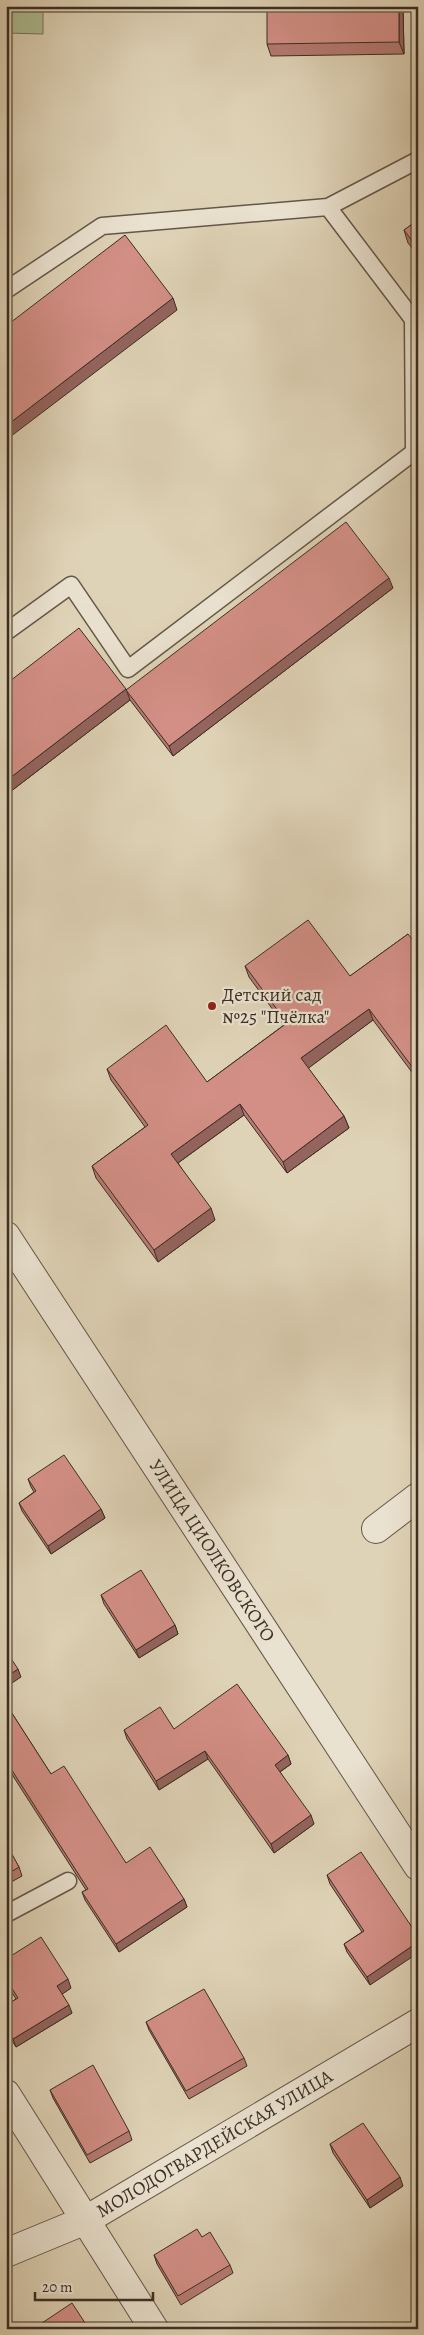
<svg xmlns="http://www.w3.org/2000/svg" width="424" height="2335" font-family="Alegreya,serif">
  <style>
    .pitch { fill: #acbe93; stroke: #74765c }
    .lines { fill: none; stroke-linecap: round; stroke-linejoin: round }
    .service-casing { stroke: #645749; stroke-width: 19 }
    .minor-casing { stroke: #645749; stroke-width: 30 }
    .service { stroke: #eae2d0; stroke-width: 16 }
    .minor { stroke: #eae2d0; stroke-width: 28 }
    .wall { fill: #b57b73; stroke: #3b2e24 }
    .shaded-wall { fill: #94645e; stroke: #3b2e24 }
    .building { fill: #d38f86; stroke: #3b2e24 }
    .poi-dot { fill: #8f2418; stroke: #eae2d0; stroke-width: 2 }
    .labels { text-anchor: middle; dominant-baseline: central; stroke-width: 4.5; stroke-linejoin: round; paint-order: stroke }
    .poi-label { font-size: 19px; fill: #3b2e24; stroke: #eae2d0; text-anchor: start }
    .street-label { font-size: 19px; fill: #3b2e24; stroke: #eae2d0 }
  </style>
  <rect width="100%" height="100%" fill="#dfd3b7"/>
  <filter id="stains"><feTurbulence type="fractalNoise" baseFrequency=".004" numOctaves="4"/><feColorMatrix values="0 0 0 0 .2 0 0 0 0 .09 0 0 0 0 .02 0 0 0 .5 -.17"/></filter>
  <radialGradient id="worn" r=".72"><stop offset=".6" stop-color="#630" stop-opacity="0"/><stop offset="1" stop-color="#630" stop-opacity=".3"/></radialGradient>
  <!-- pitch -->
  <path class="pitch" d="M6 6H43V34L6 33Z"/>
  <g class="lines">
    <!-- service casing -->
    <g class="service-casing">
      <path id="service" d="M328 207 418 326
        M6 290 102 226 328 207 418 160
        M6 632 71 585 128 669 414 452 413 320
        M6 1914 68 1881"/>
    </g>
    <!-- minor casing -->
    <g class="minor-casing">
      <g id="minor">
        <path id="s1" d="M6 1236 418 1866"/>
        <path d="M376 1529 418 1497"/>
        <path d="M6 2094 154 2329"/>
        <path id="s2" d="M6 2253 86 2220 418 2023"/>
      </g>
    </g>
    <!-- service -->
    <use href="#service" class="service"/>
    <!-- minor -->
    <use href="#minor" class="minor"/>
  </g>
  <!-- wall -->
  <path class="wall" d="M403 6 404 54 271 56 267 44Z
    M418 220V255L408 243 404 230Z
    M393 588 173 756 130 700 6 795V684L126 689V690Z
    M408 934 417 1079 373 1020 308 1068 344 1116 349 1128 287 1173 244 1115 178 1163 215 1220 158 1262 96 1178 92 1166 145 1127 111 1080 107 1069 207 1082 284 1025 249 977 245 966 350 976Z
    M28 1479 101 1509 105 1518 51 1554 22 1511 19 1503 34 1492 31 1487Z
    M101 1595 175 1625 178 1634 139 1658 104 1604Z
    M6 1704 51 1774 126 1863 184 1899 187 1907 119 1952 85 1900 82 1892 86 1890 6 1765Z
    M174 1729 288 1755 291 1764 280 1772 314 1824 274 1853 208 1759 159 1790 127 1739 124 1730Z
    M6 1845 19 1867 22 1876 6 1885Z
    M327 1875 418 1936 370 1985 347 1952 344 1944 362 1932 330 1884Z
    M6 1959 71 1988 62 1994 72 2013 16 2047 6 2031V2005L16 1999 6 1983Z
    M146 2022 244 2058 247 2066 189 2099 149 2030Z
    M50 2090 129 2131 132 2140 90 2163 53 2098Z
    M330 2144 403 2186 370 2208 333 2153Z
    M202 2237 230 2265 233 2273 181 2305 157 2264 154 2255Z"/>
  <!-- shaded-wall -->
  <path class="shaded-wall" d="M399 6H403L404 54 399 42Z
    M173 298 177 310 6 440V426Z
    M389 578 393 588 173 756 169 746Z
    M126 689 130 700 6 795V781Z
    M369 1009 373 1020 306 1070 301 1058Z
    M418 1064V1079H417L413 1068Z
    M240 1104 244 1115 175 1165 171 1154Z
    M344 1116 349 1128 287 1173 283 1162Z
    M211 1208 215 1220 158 1262 154 1250Z
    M101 1509 105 1518 51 1554 48 1546Z
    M175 1625 178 1634 139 1658 136 1650Z
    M18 1669 21 1677 6 1687V1677Z
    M205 1751 208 1759 159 1790 156 1781Z
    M288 1755 291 1764 278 1773 275 1765Z
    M311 1815 314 1824 274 1853 271 1844Z
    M184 1899 187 1907 119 1952 116 1944Z
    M418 1942V1953L370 1985 367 1977Z
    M68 1979 71 1988 61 1995 57 1986Z
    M69 2005 72 2013 16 2047 13 2039Z
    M400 2177 403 2186 370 2208 367 2200Z"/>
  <!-- building -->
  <path class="building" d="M267 6H399V42L267 44Z
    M418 220V249L404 230Z
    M125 235 173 298 6 426V326Z
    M346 522 389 578 169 746 126 690Z
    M79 628 126 689 6 781V684Z
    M308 920 350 976 408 934 418 947V1064L413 1068 369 1009 301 1058 344 1116 283 1162 240 1104 171 1154 211 1208 154 1250 92 1166 148 1125 107 1069 166 1025 207 1082 287 1023 245 966Z
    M64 1455 101 1509 48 1546 19 1503 36 1491 28 1479Z
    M141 1570 175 1625 136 1650 101 1595Z
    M6 1651 18 1669 6 1677Z
    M237 1684 288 1755 275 1765 311 1815 271 1844 205 1751 156 1781 124 1730 160 1707 174 1729Z
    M6 1704 51 1774 64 1766 126 1863 150 1847 184 1899 116 1944 82 1892 88 1889 6 1761Z
    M6 1845H7L19 1867 6 1875Z
    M361 1852 418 1936V1942L367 1977 344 1944 364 1931 327 1875Z
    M41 1937 68 1979 57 1986 69 2005 13 2039 6 2028V2005L18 1998 6 1979V1959Z
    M204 1989 244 2058 186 2091 146 2022Z
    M93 2065 129 2131 87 2155 50 2090Z
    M363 2123 400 2177 367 2200 330 2144Z
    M197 2229 202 2237 210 2232 230 2265 178 2296 154 2255Z
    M72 2303 89 2329H33Z"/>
  <!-- markers -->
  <circle class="poi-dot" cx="212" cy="1006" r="5"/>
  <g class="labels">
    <!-- poi labels -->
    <g class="poi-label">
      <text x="222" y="995">Детский сад<tspan x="222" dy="22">№25 "Пчёлка"</tspan></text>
    </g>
    <!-- street labels -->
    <g class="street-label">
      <text stroke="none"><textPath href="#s1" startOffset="376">УЛИЦА ЦИОЛКОВСКОГО</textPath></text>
      <text stroke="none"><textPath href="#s2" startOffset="236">МОЛОДОГВАРДЕЙСКАЯ УЛИЦА</textPath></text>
    </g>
  </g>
  <!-- margin -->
  <rect width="424" height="2335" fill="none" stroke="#dfd3b7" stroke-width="25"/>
  <rect x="8" y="8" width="409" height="2320" fill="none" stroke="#3b2e24" stroke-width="2.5"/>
  <rect x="12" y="12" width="399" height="2310" fill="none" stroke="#3b2e24"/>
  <!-- scale -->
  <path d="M35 2292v8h118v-8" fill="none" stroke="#3b2e24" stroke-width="2.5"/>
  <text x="42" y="2292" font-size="15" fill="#3b2e24" stroke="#eae2d0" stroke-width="4" paint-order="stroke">20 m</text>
  <rect width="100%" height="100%" filter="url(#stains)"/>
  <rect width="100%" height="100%" fill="url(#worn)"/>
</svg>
